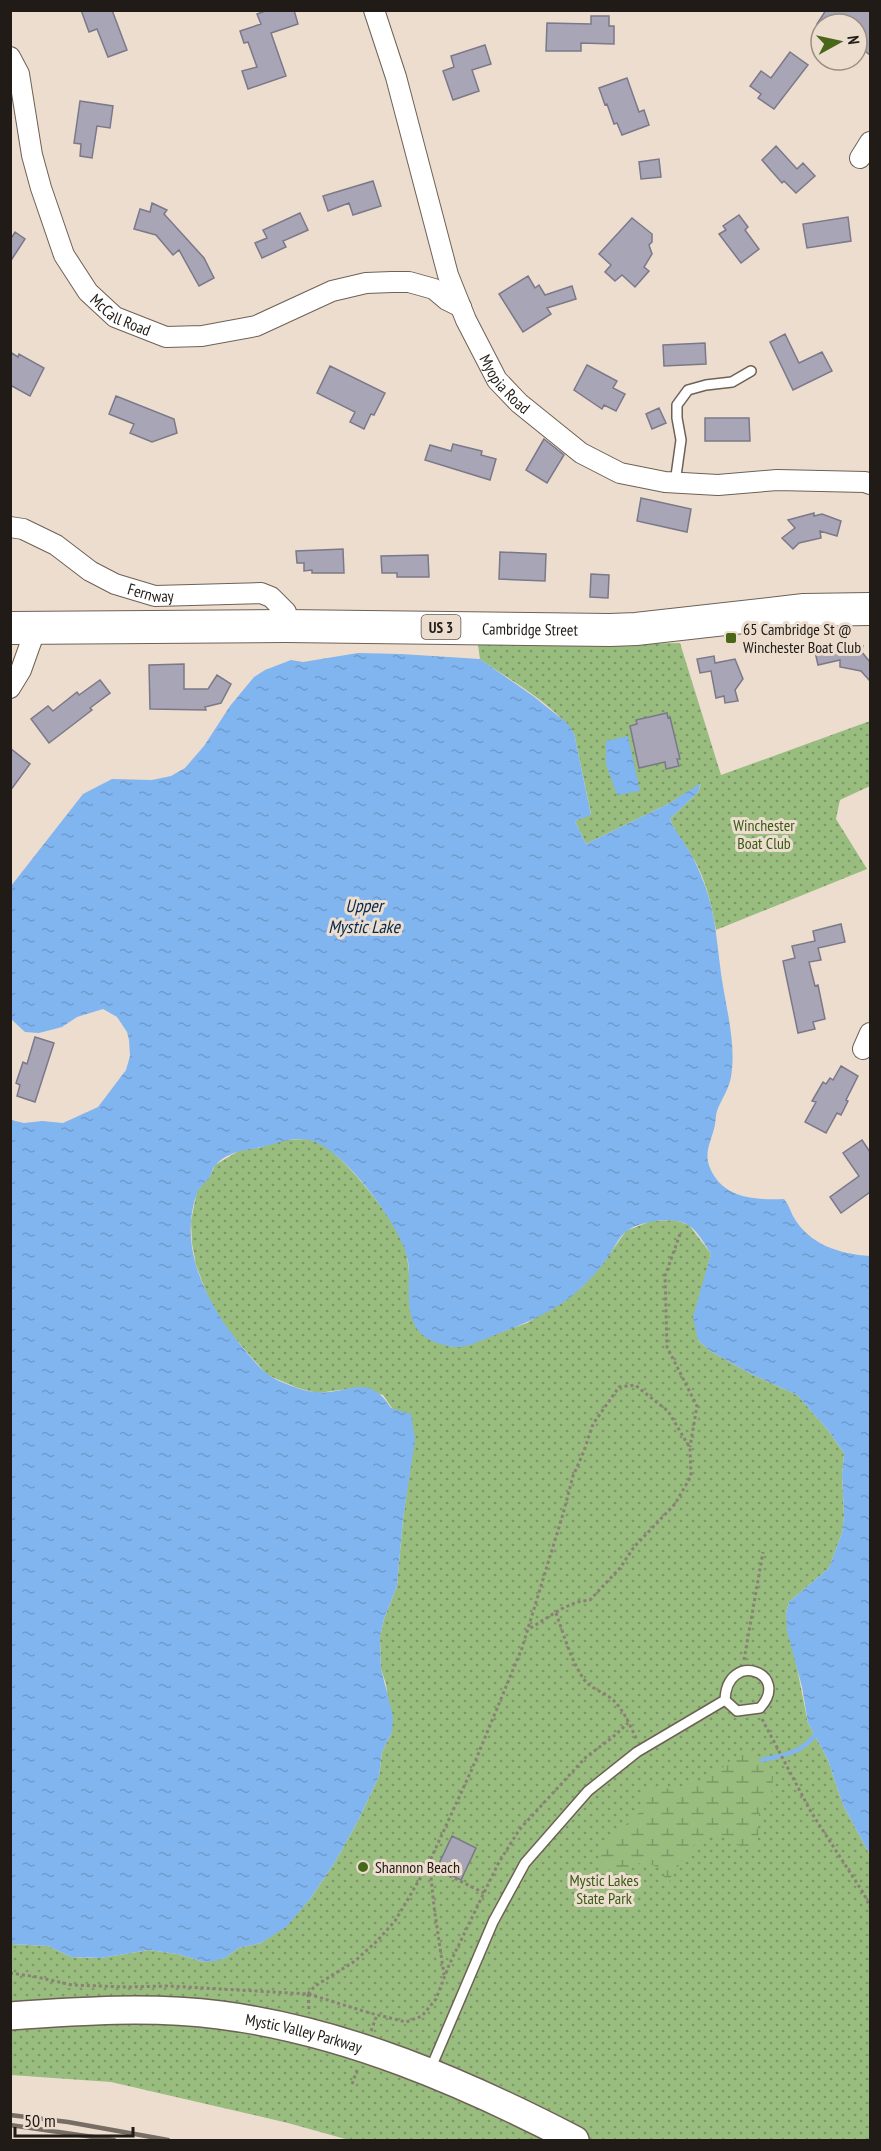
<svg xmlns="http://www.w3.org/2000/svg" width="881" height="2151" font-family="'PT Sans Narrow',sans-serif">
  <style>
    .grass { fill: url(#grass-dots) }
    .wetland { fill: url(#wetland-marsh) }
    .water { fill: url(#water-ripples) }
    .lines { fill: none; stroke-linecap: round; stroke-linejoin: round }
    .stream { stroke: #81b5f0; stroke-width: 4.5 }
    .building { fill: #a8a5b7; stroke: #7b7888; stroke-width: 1.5 }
    .service-casing { stroke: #6e6155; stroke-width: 12 }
    .minor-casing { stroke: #6e6155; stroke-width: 22 }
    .secondary-casing { stroke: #6e6155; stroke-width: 30 }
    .trunk-casing { stroke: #6e6155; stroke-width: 34 }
    .path { stroke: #8a8076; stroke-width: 3; stroke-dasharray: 3 3; stroke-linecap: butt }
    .service { stroke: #fff; stroke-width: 9 }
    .minor { stroke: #fff; stroke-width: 20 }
    .secondary { stroke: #fff; stroke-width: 27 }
    .trunk { stroke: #fff; stroke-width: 32 }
    .rail { stroke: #766d64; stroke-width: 4.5 }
    .poi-dot { fill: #496619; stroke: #ecddcf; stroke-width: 2 }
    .labels { text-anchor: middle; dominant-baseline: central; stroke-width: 6; stroke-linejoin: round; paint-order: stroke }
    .shield { fill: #ecddcf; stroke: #5d554e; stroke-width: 1.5 }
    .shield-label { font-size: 15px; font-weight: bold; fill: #201b16 }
    .street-label { font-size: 16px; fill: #201b16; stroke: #ecddcf }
    .poi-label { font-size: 16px; fill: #201b16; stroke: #ecddcf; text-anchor: start }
    .park-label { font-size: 16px; fill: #375a14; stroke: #ecddcf }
    .water-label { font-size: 18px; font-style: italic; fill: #052b4f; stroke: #ecddcf }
  </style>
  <defs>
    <pattern id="grass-dots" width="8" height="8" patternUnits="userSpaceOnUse" patternTransform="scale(1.5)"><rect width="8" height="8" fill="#99bc7f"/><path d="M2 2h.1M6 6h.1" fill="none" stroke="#7c9867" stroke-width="1.8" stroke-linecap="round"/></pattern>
    <pattern id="wetland-marsh" width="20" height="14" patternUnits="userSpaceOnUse" patternTransform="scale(1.5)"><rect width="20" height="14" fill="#99bc7f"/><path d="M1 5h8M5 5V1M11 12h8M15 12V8" fill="none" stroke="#7c9867"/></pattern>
    <pattern id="water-ripples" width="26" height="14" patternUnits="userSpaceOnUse" patternTransform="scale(1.5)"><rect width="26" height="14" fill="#81b5f0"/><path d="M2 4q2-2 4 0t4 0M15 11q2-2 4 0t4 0" fill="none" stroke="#6f9bcd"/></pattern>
  </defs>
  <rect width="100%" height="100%" fill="#ecddcf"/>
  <!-- grass -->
  <path class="grass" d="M680 643 721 775 870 721V786L840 800 836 819 867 869 716 930C712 907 707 884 696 863 688 847 676 835 670 819L698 792 701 784 668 804 586 844 575 821 591 814 574 733C551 702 511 681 480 659L478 645H582Z
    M307 1139C311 1140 316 1141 320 1143 343 1155 393 1217 403 1242 411 1263 409 1288 410 1310L448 1346 459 1347 527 1323 582 1287 604 1262 626 1231 651 1221 675 1220 689 1225 711 1254 704 1284 698 1340 710 1351 751 1374 797 1395 827 1429 844 1453 842 1475 844 1515 842 1533 829 1568 789 1602 786 1613 808 1723 828 1760 843 1805 870 1855V2140H349L288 2123 111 2082 11 2075V1944L48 1946 71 1957 88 1958H101L149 1950 177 1954 204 1962 225 1958 239 1948 261 1943 286 1926 310 1899 335 1862 359 1819 379 1776 382 1752 392 1732 386 1684 381 1669 380 1637 384 1619 397 1586 403 1519 414 1440 383 1395 356 1388 317 1393 298 1388 267 1375 226 1328 208 1297 196 1265 192 1243 191 1221 197 1191 210 1176 215 1165 242 1149 259 1148 282 1140Z"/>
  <!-- wetland -->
  <path class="wetland" d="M750 1749 773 1771C773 1780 773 1790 769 1799 766 1807 759 1810 758 1819 757 1829 761 1839 754 1847L735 1845 729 1836C698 1833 696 1842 679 1865 674 1873 668 1878 669 1887L662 1882 665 1874 662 1870 647 1862 635 1864 622 1873 619 1870C599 1873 595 1857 605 1843L640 1812 642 1807 641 1798 647 1794 650 1789 662 1785 665 1788 670 1789C686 1786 702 1781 715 1773 729 1764 734 1754 750 1749Z"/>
  <!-- water -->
  <path class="water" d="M358 653 401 654 480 659 533 696 567 723 574 733 591 815 575 821 586 844 668 804 701 783 698 792 670 819C674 830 680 836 686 846 694 858 699 870 704 883 717 916 717 951 723 986 728 1016 736 1047 731 1077 729 1089 721 1100 717 1111 715 1117 716 1123 714 1129 710 1144 704 1153 710 1168 723 1199 756 1200 784 1199 789 1205 790 1210 793 1216 809 1245 840 1254 870 1256V1855L843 1805 828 1760 808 1723 802 1687 787 1631 786 1613 789 1602 829 1568 842 1533 844 1515 842 1475 844 1453 827 1429 797 1395 751 1374 710 1351 698 1340 693 1317 711 1254C705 1245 698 1231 688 1225 674 1216 640 1221 627 1231 618 1237 612 1253 605 1261 599 1270 591 1278 584 1285 559 1311 523 1324 490 1337 480 1341 466 1348 455 1347 440 1345 426 1341 417 1329 404 1310 411 1282 408 1261 403 1228 342 1146 309 1140 291 1136 275 1145 257 1148 243 1150 224 1153 214 1167 212 1169 212 1173 210 1176 207 1182 199 1186 197 1193 176 1251 211 1311 248 1354 259 1367 267 1377 284 1383 294 1387 304 1391 315 1392 348 1396 367 1370 391 1408L411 1414 415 1440 403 1519 397 1586 384 1619 380 1637 381 1669 393 1716 392 1732 382 1752 379 1776 359 1819 335 1862 310 1899 286 1927 261 1943 239 1948 225 1958 215 1961 204 1962 177 1954 149 1950 101 1958 71 1957 48 1946 11 1944V1120L24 1123 42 1121 63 1123 98 1107 126 1070 130 1056 129 1040 127 1032 117 1017 103 1009 77 1017 62 1027 39 1033 25 1032 11 1019V886L83 794 112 779 152 780 171 776 185 768 204 746 230 706 254 677 265 670 291 660 303 662Z
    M628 736 640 791 617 795 606 764V741Z"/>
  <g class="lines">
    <!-- stream -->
    <path class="stream" d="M762 1760C781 1756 802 1753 814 1736"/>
  </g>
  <!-- building -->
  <path class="building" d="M81 10H112L127 50 108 57 97 29 89 32Z
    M268 10H294L298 24 271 33 286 76 248 89 242 71 257 67 248 42 244 43 240 31 261 24 257 14Z
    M826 10H870V55L857 45V24H817Z
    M591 16H609V26H614V44L581 43V51H546L547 23 591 24Z
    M485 45 491 64 472 70 479 91 453 100 443 71 454 67 451 56Z
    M790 52 808 65 774 109 758 98 761 94 750 86 761 71 771 78Z
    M627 78 639 112 644 110 649 125 622 135 617 123 614 124 607 104 605 105 599 88Z
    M80 101 113 106 110 128 97 126 92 158 80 156 81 144 74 143Z
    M776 146 797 169 803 163 815 176 796 193 784 181 782 183 762 160Z
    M659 159 661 177 641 179 639 162Z
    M373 181 381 206 353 215 349 203 328 211 323 196Z
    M152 203 167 210 164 214 204 258 214 278 199 286 179 250 173 255 156 235 134 229 140 209 150 212Z
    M300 213 308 230 283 241 286 247 262 258 255 243 267 238 263 230Z
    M739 215 748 227 745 230 759 249 741 263 719 234 726 230 723 226Z
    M848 217 851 241 807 248 803 224Z
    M632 218 652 234V242L649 245 652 254 644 267 649 271 635 287 622 275 615 281 605 272 611 265 599 254Z
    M15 232 25 239 10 262V240Z
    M528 276 535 288 539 285 545 295 572 286 576 299 547 308 551 314 523 332 499 294Z
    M785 334 799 363 822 352 832 371 793 390 770 342Z
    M705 343 706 364 664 366 663 345Z
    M10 352 18 357 19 354 44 368 30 396 10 385Z
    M587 365 617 381 613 388 625 394 616 411 604 405 602 409 574 390Z
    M330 366 385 393 374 415 371 414 364 429 350 422 355 412 317 393Z
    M116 396 174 419 177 433 152 442 130 433 134 424 109 414Z
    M659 408 666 423 652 429 646 414Z
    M705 418H749L750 441H705Z
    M544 439 564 455 547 483 526 470Z
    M453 444 482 451 481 455 496 459 490 480 425 460 430 445 451 451Z
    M641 498 691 509 687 532 637 521Z
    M814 513V516L822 514 841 521 837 536 820 531 821 538 799 543 793 549 782 538 795 528 788 520Z
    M343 549 344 573H312V570L304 571V563H297L296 551Z
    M500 552 546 554 545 581 499 579Z
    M428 555 429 577H397V573H382L381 556Z
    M591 574 609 575 608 598 590 597Z
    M830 643 848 646 849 644 863 646 861 651 870 662V681L861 671 840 667V660L818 665 814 647Z
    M714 656 715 663 735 659 743 679 735 690 738 701 725 703 724 696 716 698 711 671 700 673 697 659Z
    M184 664V689H208L217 675 231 684 221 703 205 707 206 710 150 709 149 665Z
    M100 680 110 693 90 708 92 710 49 743 31 719 48 706 53 711 77 692 79 695Z
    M667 713 668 718 670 717 680 759H677L679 766 666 769 665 762 639 768 630 726 637 724 636 720Z
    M10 748 30 764 10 791Z
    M841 924 845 942 818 948 821 960 809 962 815 986 818 985 825 1019 813 1022 815 1029 798 1033 783 961 795 958 792 946 815 941 813 931Z
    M35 1037 54 1043 35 1102 17 1096 20 1085 16 1083 23 1062 27 1064Z
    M841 1066 858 1076 846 1100 848 1101 841 1115 837 1113 826 1133 805 1122 816 1102 812 1101 823 1082 826 1084 830 1078 833 1080Z
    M862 1140 870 1152V1192L841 1213 830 1197 859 1176 843 1153Z
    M452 1836 476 1848 461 1880 437 1868Z"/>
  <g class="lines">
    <!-- service casing -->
    <g class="service-casing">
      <path id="service" d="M675 483 681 440 677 418V405L688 390 706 385 732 382 751 371
        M430 2070 493 1922 525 1863 588 1791 637 1752 725 1700 737 1711 760 1708C792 1673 727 1649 725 1700"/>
    </g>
    <!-- minor casing -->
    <g class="minor-casing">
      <g id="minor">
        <path id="s1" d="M374 10 396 77 448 275 466 320 497 380 519 403 581 453 620 473 665 482 718 485 777 480 865 482 870 484"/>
        <path id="s2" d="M10 57 19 74 32 155 41 188 64 255 88 292 115 317 166 337 202 336 256 326 332 291 366 283 392 282H409L434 289 447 300 461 307"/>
        <path d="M860 158 870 142"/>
        <path id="s3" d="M10 527 23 529 56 545 90 571 115 584 155 596 261 593 271 597 286 612V626"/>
        <path d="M10 688 21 670 36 628"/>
        <path d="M863 1049 870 1033"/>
      </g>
    </g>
    <!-- secondary casing -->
    <g class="secondary-casing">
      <g id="secondary">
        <path id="s4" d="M10 2016C80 2011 150 2006 220 2015 345 2031 465 2083 575 2140"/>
      </g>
    </g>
    <!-- trunk casing -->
    <g class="trunk-casing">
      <g id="trunk">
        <path id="s5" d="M10 628 286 626 610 630 636 629 804 610 870 609"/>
      </g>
    </g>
    <!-- path -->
    <path class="path" d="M680 1234 665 1276 667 1347 697 1406 690 1447
      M556 1613C564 1635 570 1658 583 1678 590 1689 603 1691 613 1700 624 1710 630 1726 637 1740
      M744 1660 763 1552
      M762 1719 811 1812 864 1894 870 1907
      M428 1865 484 1893
      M428 1866 431 1877 434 1907 444 1975
      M10 1973 37 1977 72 1985 127 1987 168 1986 308 1994 370 2013 406 2022 422 2016 436 1999 449 1965 498 1864 519 1830 586 1757 613 1737 628 1723
      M308 1994 315 1986 355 1961 377 1941 395 1921 428 1865 472 1769 522 1648 563 1514 573 1476 584 1451 593 1424 619 1387 635 1385 668 1411 690 1448 691 1476 675 1504 634 1547 620 1568 590 1600 577 1602 561 1609 529 1629
      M308 1994 309 2010
      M371 2031 377 2015
      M352 2084 358 2068"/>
    <!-- service -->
    <use href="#service" class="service"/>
    <!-- minor -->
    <use href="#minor" class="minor"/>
    <!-- secondary -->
    <use href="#secondary" class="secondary"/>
    <!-- trunk -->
    <use href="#trunk" class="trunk"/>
    <!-- rail -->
    <path class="rail" d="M10 2115 68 2122 168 2140
      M10 2125 114 2140"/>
  </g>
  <!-- markers -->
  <g class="poi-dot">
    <rect x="725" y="632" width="12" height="12" rx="3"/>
    <circle cx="363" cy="1867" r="6"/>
  </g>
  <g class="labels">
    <!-- shield labels -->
    <rect class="shield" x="421.5" y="615" width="39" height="24" rx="4.5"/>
    <g class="shield-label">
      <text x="441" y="627">US 3</text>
    </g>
    <!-- street labels -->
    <g class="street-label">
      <text stroke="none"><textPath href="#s2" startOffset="291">McCall Road</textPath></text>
      <text stroke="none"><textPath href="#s1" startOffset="399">Myopia Road</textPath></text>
      <text stroke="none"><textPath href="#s3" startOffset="158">Fernway</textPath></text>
      <text stroke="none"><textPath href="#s5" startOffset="520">Cambridge Street</textPath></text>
      <text stroke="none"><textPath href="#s4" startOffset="296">Mystic Valley Parkway</textPath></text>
    </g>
    <!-- poi labels -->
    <g class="poi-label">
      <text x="743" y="629">65 Cambridge St @<tspan x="743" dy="18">Winchester Boat Club</tspan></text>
      <text x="375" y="1867">Shannon Beach</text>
    </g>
    <!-- park labels -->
    <g class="park-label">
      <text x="764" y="825">Winchester<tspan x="764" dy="18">Boat Club</tspan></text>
      <text x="604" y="1880">Mystic Lakes<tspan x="604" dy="18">State Park</tspan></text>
    </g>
    <!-- water labels -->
    <g class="water-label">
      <text x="364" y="905">Upper<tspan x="364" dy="21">Mystic Lake</tspan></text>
    </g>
  </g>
  <!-- border -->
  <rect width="881" height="2151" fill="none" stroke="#201b16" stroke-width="24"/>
  <!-- north arrow -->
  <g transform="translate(839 42) rotate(82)"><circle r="28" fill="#ecddcf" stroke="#9a8f85" stroke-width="1.5"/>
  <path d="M0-4.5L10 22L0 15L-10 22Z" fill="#496619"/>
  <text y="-9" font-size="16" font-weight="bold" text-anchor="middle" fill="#201b16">N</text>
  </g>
  <!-- scale -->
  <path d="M15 2127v9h118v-9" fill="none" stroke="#201b16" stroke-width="3"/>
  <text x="24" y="2127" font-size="18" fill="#201b16" stroke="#ecddcf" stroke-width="4.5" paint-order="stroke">50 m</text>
</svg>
